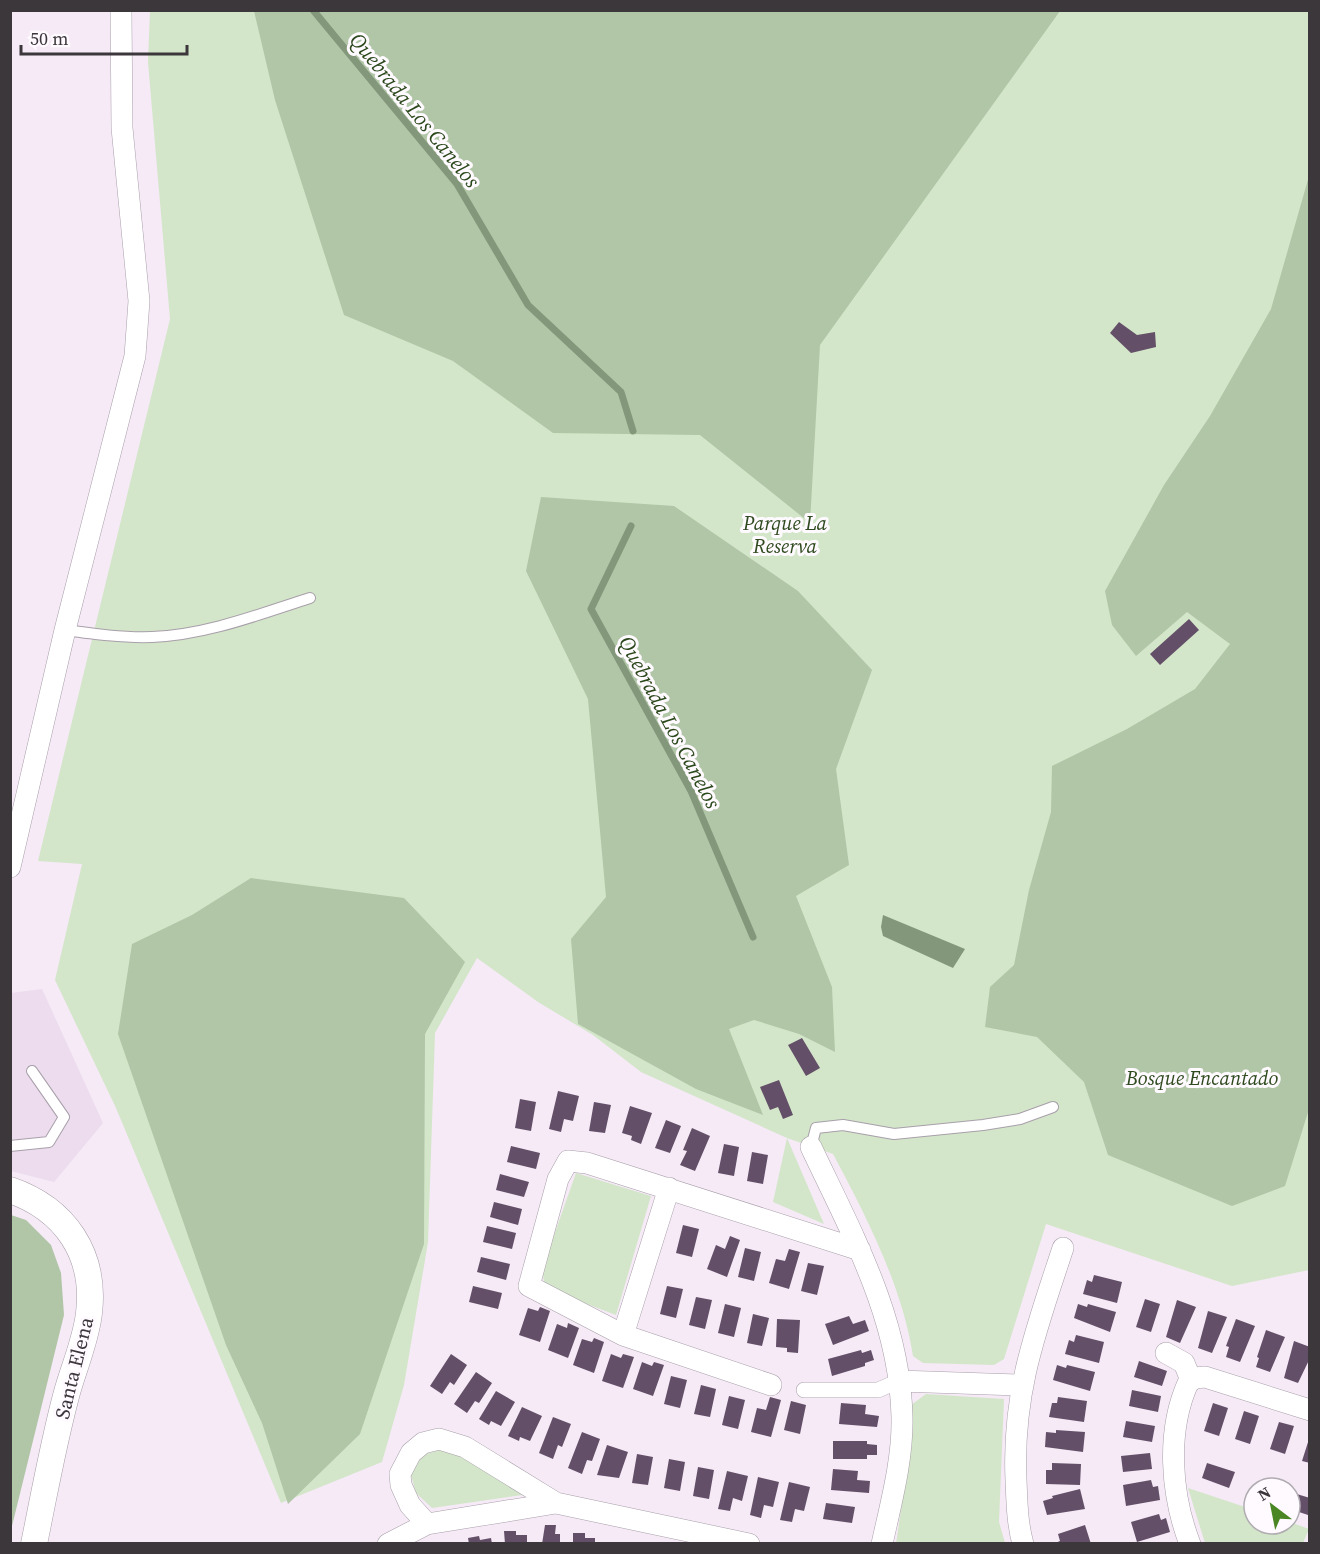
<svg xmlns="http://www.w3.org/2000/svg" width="1320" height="1554" font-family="'Source Serif 4',serif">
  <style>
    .built { fill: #ecdcee }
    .green { fill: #d3e6c9 }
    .forest { fill: #b1c5a7 }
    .water { fill: #83977a }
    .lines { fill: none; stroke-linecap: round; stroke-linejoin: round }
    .stream { stroke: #83977a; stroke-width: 7 }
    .building { fill: #644f68 }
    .service-casing { stroke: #a89faa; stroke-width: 12 }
    .pedestrian-casing { stroke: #a89faa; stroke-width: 16 }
    .minor-casing { stroke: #a89faa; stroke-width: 22 }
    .tertiary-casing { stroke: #a89faa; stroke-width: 27 }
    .service { stroke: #fff; stroke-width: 10 }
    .pedestrian { stroke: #fff; stroke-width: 15 }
    .minor { stroke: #fff; stroke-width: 21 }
    .tertiary { stroke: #fff; stroke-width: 26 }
    .labels { text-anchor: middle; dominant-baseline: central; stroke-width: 6; stroke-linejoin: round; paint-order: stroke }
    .park-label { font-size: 20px; font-style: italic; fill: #2e4a1e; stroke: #fefaff }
    .street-label { font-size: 20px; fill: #3b373b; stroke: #fefaff }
    .water-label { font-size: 21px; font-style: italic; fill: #2b481b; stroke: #fefaff }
  </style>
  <rect width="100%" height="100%" fill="#f5eaf6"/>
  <!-- built -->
  <path class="built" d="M42 989 103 1123 54 1182 11 1171V993Z"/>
  <!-- green -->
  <path class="green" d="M150 11H1309V1270L1232 1286 1046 1224 1004 1359 994 1365 923 1363 913 1356C902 1285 866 1216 833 1154L787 1138 824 1224 773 1202 787 1138 641 1072 593 1035 538 1002 477 958 435 1033 428 1242 404 1385 382 1462 281 1503 116 1108 55 980 82 864 38 861 170 319 148 62Z
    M576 1173 651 1196 616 1315 545 1288 542 1269Z
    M926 1394 1004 1399 999 1522 1005 1543 896 1544 907 1469 911 1405Z
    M447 1448 529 1494 432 1508 416 1493 411 1475 422 1455Z
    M1188 1488 1254 1510V1524L1290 1522 1309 1529 1303 1543H1205Z"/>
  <!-- forest -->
  <path class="forest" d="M254 11V10L1060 11 820 345 810 523 700 435 553 433 453 361 344 315 275 100Z
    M1309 176V1109L1285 1186 1232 1206 1108 1155 1084 1082 1037 1037 985 1027 990 987 1014 965 1029 890 1051 812 1052 766 1127 729 1195 689 1230 644 1187 612 1136 656 1112 625 1105 591 1164 485 1210 416 1271 309Z
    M541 497 674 506 798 591 872 670 836 769 849 865 796 896 832 987 835 1052 799 1034 754 1020 729 1029 763 1115 696 1089 578 1024 571 939 606 897 588 699 526 571Z
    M251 878 404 898 465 962 425 1034 424 1244 360 1434 288 1504 262 1423 226 1345 118 1034 132 944 192 915Z
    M11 1215 26 1220 51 1245 61 1273 64 1315 11 1530Z"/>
  <!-- water -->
  <path class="water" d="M883 915 965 949 953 968 883 936 881 927Z"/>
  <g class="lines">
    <!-- stream -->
    <path class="stream" d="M313 10 457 184 528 305 621 392 633 431
      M631 526 591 609 691 791 753 937"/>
  </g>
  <!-- building -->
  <path class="building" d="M1119 322 1137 335 1155 332 1156 347 1131 353 1110 333Z
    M1189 619 1199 630 1160 665 1150 654Z
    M802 1038 820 1068 806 1076 788 1045Z
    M779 1080 793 1115 783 1119 778 1107 770 1110 760 1087Z
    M558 1091 579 1096 573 1121 564 1119 561 1132 549 1129Z
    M520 1099 536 1102 531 1131 515 1128Z
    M594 1102 611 1105 605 1133 589 1131Z
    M630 1106 652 1113 641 1144 631 1140 632 1136 622 1133Z
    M666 1120 681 1126 670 1153 655 1148Z
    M692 1128 710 1136 695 1171 680 1165 687 1151 683 1150Z
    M724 1144 739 1147 734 1176 718 1173Z
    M511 1146 540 1153 536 1169 507 1162Z
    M752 1152 768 1155 763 1184 747 1181Z
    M500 1174 529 1182 524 1197 496 1190Z
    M494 1202 522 1209 518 1225 490 1217Z
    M683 1225 699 1229 692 1257 676 1253Z
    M487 1226 516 1233 512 1249 483 1242Z
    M730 1236 740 1240 727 1277 707 1269 716 1245 725 1249Z
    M745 1248 761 1252 754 1281 738 1277Z
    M789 1249 800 1252 789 1289 769 1283 776 1259 785 1261Z
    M481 1257 510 1264 506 1280 477 1272Z
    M808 1263 824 1266 817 1295 801 1291Z
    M1094 1275 1122 1282 1117 1303 1083 1294 1087 1280 1092 1282Z
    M473 1286 502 1293 498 1309 469 1302Z
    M667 1286 683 1289 676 1318 660 1314Z
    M696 1297 712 1300 705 1329 689 1325Z
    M1145 1299 1160 1304 1151 1332 1136 1327Z
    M1177 1300 1196 1307 1180 1343 1166 1337Z
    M725 1304 741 1308 734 1337 718 1333Z
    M1078 1304 1087 1307 1088 1304 1116 1312 1110 1332 1074 1318Z
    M540 1307 550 1311 540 1342 519 1335 528 1308 538 1311Z
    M1208 1311 1227 1317 1212 1353 1198 1348Z
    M753 1314 769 1318 762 1346 747 1343Z
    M849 1316 853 1324 865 1320 869 1331 833 1345 825 1324Z
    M777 1319 800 1320 798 1353 787 1352V1348L776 1347Z
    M1236 1319 1255 1326 1240 1362 1226 1357 1229 1347 1226 1346Z
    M568 1323 579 1328 568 1358 548 1350 557 1324 567 1328Z
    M1266 1330 1285 1337 1270 1372 1256 1367 1259 1358 1257 1357Z
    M1076 1335 1104 1342 1099 1363 1065 1354 1069 1340 1074 1342Z
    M594 1338 604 1342 594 1373 573 1365 582 1339 592 1342Z
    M1294 1341 1310 1347V1358L1298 1383 1284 1378Z
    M861 1350 862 1353 871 1350 874 1360 865 1363V1366L832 1376 828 1359Z
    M451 1354 467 1365 454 1385 450 1382 442 1394 430 1386Z
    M611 1354 621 1358 623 1354 634 1357 623 1388 602 1381Z
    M1139 1361 1167 1371 1162 1386 1134 1377Z
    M642 1362 652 1366 654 1362 664 1365 653 1396 633 1389Z
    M1057 1365 1066 1368 1067 1365 1095 1372 1090 1391 1053 1380Z
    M476 1372 492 1383 479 1403 475 1401 467 1413 454 1404Z
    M671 1376 687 1380 680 1408 664 1404Z
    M701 1385 716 1389 710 1417 694 1414Z
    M1132 1390 1161 1396 1158 1412 1129 1406Z
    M496 1391 515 1402 501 1426 491 1421 489 1425 479 1419Z
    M729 1396 745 1400 738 1429 722 1425Z
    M770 1397 781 1400 771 1437 751 1432 757 1408 766 1410Z
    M1058 1397 1087 1401 1084 1422 1049 1417 1052 1403H1057Z
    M791 1401 806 1405 800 1434 784 1430Z
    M841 1403 866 1405 865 1414 879 1416 877 1427 839 1424Z
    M1213 1403 1228 1408 1219 1436 1204 1431Z
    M522 1407 542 1416 530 1441 520 1437 519 1441 508 1436Z
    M1244 1411 1259 1416 1250 1444 1235 1439Z
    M553 1417 571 1424 562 1447 558 1445 553 1459 539 1453Z
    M1126 1421 1155 1426 1152 1442 1123 1437Z
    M1279 1422 1294 1426 1285 1454 1270 1449Z
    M1056 1430 1085 1432 1083 1452 1045 1447 1046 1432 1056 1433Z
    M582 1432 600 1439 592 1461 587 1460 582 1474 568 1468Z
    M1309 1439H1310V1463L1302 1461Z
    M833 1441H867V1444L877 1445V1455H867V1459H833Z
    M607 1445 628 1452 619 1478 597 1475Z
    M1150 1453 1152 1469 1123 1472 1121 1456Z
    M637 1454 653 1457 648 1485 632 1483Z
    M669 1459 685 1462 680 1491 664 1488Z
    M1052 1463 1081 1464 1080 1485 1046 1484V1470H1052Z
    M1207 1463 1235 1472 1229 1488 1202 1478Z
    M698 1467 714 1470 709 1499 693 1496Z
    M833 1469 858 1471 857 1480 870 1481 869 1493 831 1490Z
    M727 1471 748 1476 742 1501 733 1498 730 1511 718 1509Z
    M758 1477 779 1482 773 1507 764 1505 761 1518 750 1515Z
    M1151 1480 1153 1487 1158 1486 1160 1500 1126 1506 1123 1485Z
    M789 1482 810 1487 804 1511 795 1509 792 1522 780 1520Z
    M1080 1489 1085 1509 1047 1515 1043 1501 1053 1498 1052 1496Z
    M1290 1492 1310 1498 1308 1515 1290 1509Z
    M826 1503 855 1507 852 1523 823 1519Z
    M1159 1514 1161 1520 1166 1518 1170 1532 1137 1542 1131 1522Z
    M545 1525H556L555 1534H560V1544H542Z
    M1085 1525 1091 1544H1053L1060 1541 1058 1534Z
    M504 1531H516V1535H527V1544H505Z
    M573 1533H585V1538H595V1544H573Z
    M479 1536 480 1540 491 1538 492 1544H469L468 1538Z"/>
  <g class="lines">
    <!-- service casing -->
    <g class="service-casing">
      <path id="service" d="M65 630C94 634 123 638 152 637 206 635 260 614 310 598
        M10 1146 49 1142 64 1117 32 1071
        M811 1147 816 1128 843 1125 894 1134 983 1125 1020 1119 1053 1107"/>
    </g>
    <!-- pedestrian casing -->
    <g class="pedestrian-casing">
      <path id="pedestrian" d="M804 1390H878L899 1381"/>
    </g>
    <!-- minor casing -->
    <g class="minor-casing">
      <path id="minor" d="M10 867 65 630 135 356 139 301 122 128 121 10
        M811 1147C852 1234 900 1319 902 1417 903 1459 891 1503 882 1544
        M623 1335 669 1188
        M1166 1353 1184 1363 1191 1380
        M899 1381 1021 1385
        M771 1385 623 1335 529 1286 558 1179 568 1161 587 1163 860 1250
        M427 1524 410 1505 401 1485 400 1474 411 1453 423 1443 439 1439 465 1447 556 1503 749 1544
        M388 1544 427 1524 556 1503
        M1023 1544C1017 1522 1017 1502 1016 1480 1012 1392 1036 1330 1063 1248
        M1190 1544C1171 1495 1166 1432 1188 1383L1195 1378 1205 1377 1310 1410"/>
    </g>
    <!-- tertiary casing -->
    <g class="tertiary-casing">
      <path id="tertiary" d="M10 1190C65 1209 96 1254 89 1313 86 1341 73 1369 66 1396 53 1445 44 1495 34 1544"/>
    </g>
    <!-- service -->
    <use href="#service" class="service"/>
    <!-- pedestrian -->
    <use href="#pedestrian" class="pedestrian"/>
    <!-- minor -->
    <use href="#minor" class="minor"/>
    <!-- tertiary -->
    <use href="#tertiary" class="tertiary"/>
  </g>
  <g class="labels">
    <!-- park labels -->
    <g class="park-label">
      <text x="785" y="523">Parque La<tspan x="785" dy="23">Reserva</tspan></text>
      <text x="1202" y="1078">Bosque Encantado</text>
    </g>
    <!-- street labels -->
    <g class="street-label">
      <text transform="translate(74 1368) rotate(-76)">Santa Elena</text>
    </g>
    <!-- water labels -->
    <g class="water-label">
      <text transform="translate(415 110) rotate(51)">Quebrada Los Canelos</text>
      <text transform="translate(670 722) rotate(62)">Quebrada Los Canelos</text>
    </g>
  </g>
  <!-- border -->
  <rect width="1320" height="1554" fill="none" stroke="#3b373b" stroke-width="24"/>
  <!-- north arrow -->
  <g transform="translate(1272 1506) rotate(328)"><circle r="28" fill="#fefaff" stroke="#b0acb1" stroke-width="1.5"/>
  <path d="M0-4.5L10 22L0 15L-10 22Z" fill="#4a8623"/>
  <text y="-9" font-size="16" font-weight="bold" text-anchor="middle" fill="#3b373b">N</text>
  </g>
  <!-- scale -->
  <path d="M21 45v9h166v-9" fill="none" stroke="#3b373b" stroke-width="3"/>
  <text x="30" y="45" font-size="18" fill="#3b373b" stroke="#fefaff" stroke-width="4.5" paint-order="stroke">50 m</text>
</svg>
